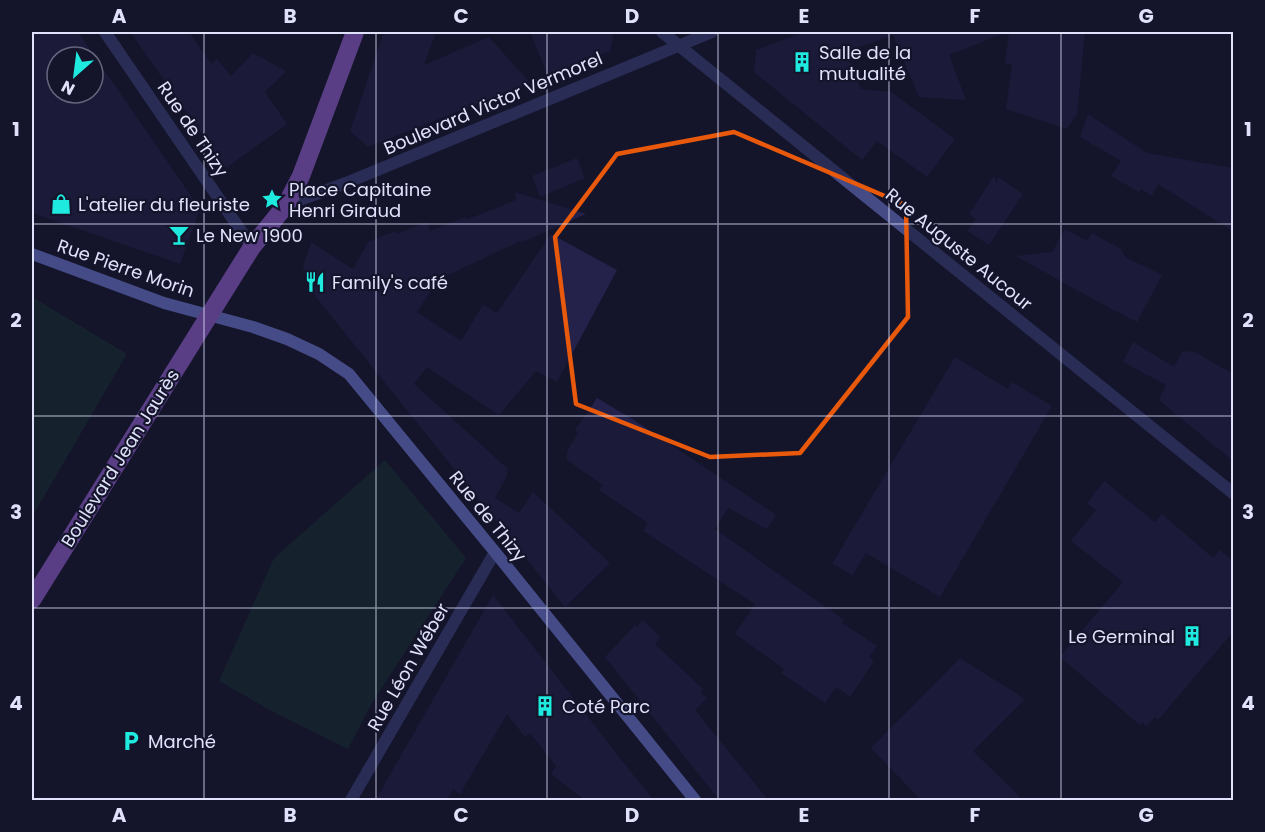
<svg xmlns="http://www.w3.org/2000/svg" width="1265" height="832" font-family="Poppins,sans-serif">
  <style>
    .green { fill: #18342f }
    .building { fill: #24224a; fill-rule: evenodd }
    .lines { fill: none; stroke-linecap: round; stroke-linejoin: round }
    .street { stroke: #444b85; stroke-width: 12 }
    .secondary { stroke: #808ff3; stroke-width: 12 }
    .primary { stroke: #ae72f2; stroke-width: 18 }
    .marked { fill: none; stroke: #e8590c; stroke-width: 4.5; stroke-linejoin: round }
    .grid { fill: none; stroke: #e0e2fc; stroke-width: 1.5; stroke-opacity: 0.55 }
    .labels { text-anchor: middle; dominant-baseline: central; stroke-width: 4.5; stroke-linejoin: round; paint-order: stroke }
    .poi-label { font-size: 18px; fill: #e0e2fc; stroke: #14142b; text-anchor: start }
    .street-label { font-size: 18px; fill: #e0e2fc; stroke: #14142b }
    .neatline { fill: none; stroke: #e0e2fc; stroke-width: 2 }
    .grid-label { font-size: 20px; text-anchor: middle; font-weight: bold; fill: #e0e2fc }
  </style>
  <rect width="100%" height="100%" fill="#14142b"/>
  <!-- green -->
  <path class="green" d="M32 297 127 354 32 517Z
    M385 460 466 558 372 703 348 749 277 714 219 681 274 558Z"/>
  <!-- building -->
  <path class="building" d="M32 32H78L200 209 180 264 32 213ZM57 57H93V93H57Z
    M130 32H189L211 64 217 59 231 76 253 53 286 71 265 92 287 124 226 168Z
    M384 32H436L424 65 489 37 530 83 368 147 350 131Z
    M530 32H614L610 51 548 76Z
    M805 32H1004L1005 33 949 55 966 100 919 97 893 35 846 52 861 89 891 92 955 139 927 177 877 141 862 160 754 72 756 50Z
    M1009 32H1085L1077 114 1067 129 1006 109 1012 64H1005Z
    M1088 114 1147 153 1233 168V231L1158 184 1152 196 1141 189 1139 192 1111 176 1121 161 1080 137Z
    M577 158 585 178 540 197 532 176Z
    M994 176 997 184 998 177 1023 194 989 245 967 231 976 219 969 214Z
    M515 192 586 214 520 243 522 240 438 280 417 312 461 341 483 305 497 313 551 234 617 270 557 382 536 371 499 415 427 367 414 384 507 468V476L495 498 519 513 533 492 610 563 565 607 308 287 303 267 311 242 353 269 368 242 395 231 396 234 427 222 430 231 465 217 466 220 516 200Z
    M1065 229 1087 241 1092 233 1121 249 1125 257 1162 275 1137 322 1091 298 1016 256 1052 252Z
    M1133 342 1174 367 1182 352 1193 351 1233 374V461L1159 400 1166 385 1123 362Z
    M955 357 1008 389 1012 382 1052 406 940 597 866 553 853 575 832 564Z
    M597 398 634 420 776 515 767 529 728 508 715 529 844 620 842 623 877 646 869 657 874 661 850 697 836 687 825 703 781 673 784 669 735 634 755 604 643 531 648 523 599 490 603 485 567 460V451L578 433 575 430Z
    M1104 481 1155 522 1162 514 1213 558 1220 550 1233 561V632L1158 720 1155 717 1147 726 1142 722 1140 725 1060 657 1123 582 1071 541 1096 510 1087 503Z
    M493 595 616 753 654 801H586L551 774 556 766 530 733 525 737 507 714 460 794 453 789 446 801H375Z
    M643 620 660 637 655 644 703 689 700 692 707 698 695 710 769 801H720L605 657 635 625 637 627Z
    M960 658 1025 699 973 751 1024 801H922L871 748Z"/>
  <g class="lines">
    <!-- street -->
    <path class="street" d="M105 32 252 247
      M662 32 1234 494
      M286 205 346 183 712 32
      M351 800 495 552"/>
    <!-- secondary -->
    <path class="secondary" d="M32 254 164 303 253 327 287 339 319 354 349 374 495 552 695 800"/>
    <!-- primary -->
    <path class="primary" d="M32 600 235 274 252 247 286 205 301 176 355 32"/>
  </g>
  <!-- marked area -->
  <path d="M0 0H1265V832H0ZM734 132 906 205 908 317 800 453 710 457 576 404 555 237 617 154Z" fill="#14142b" fill-opacity=".55" fill-rule="evenodd"/>
  <path class="marked" d="M734 132 906 205 908 317 800 453 710 457 576 404 555 237 617 154Z"/>
  <!-- grid -->
  <path class="grid" d="M204 32V800M376 32V800M547 32V800M718 32V800M889 32V800M1061 32V800M32 224H1234M32 416H1234M32 608H1234"/>
  <!-- icons -->
  <defs>
    <g id="building-bare" transform="scale(1.62)"><path d="M-4-6H4V6H1V3H-1V6H-4ZM-2.5-4.3h1.7v1.8h-1.7ZM.8-4.3h1.7v1.8H.8ZM-2.5-1h1.7V.8h-1.7ZM.8-1h1.7V.8H.8Z" fill="#1feadf" stroke="#14142b" stroke-width="2.5" paint-order="stroke"/></g>
    <g id="sight-bare" transform="scale(1.62)"><path d="M0-6L1.8-2.2L6-1.7L2.9 1.2L3.7 5.4L0 3.3L-3.7 5.4L-2.9 1.2L-6-1.7L-1.8-2.2Z" fill="#1feadf" stroke="#14142b" stroke-width="2.5" paint-order="stroke"/></g>
    <g id="shop-bare" transform="scale(1.62)"><path d="M-5-2.5h2.3a2.7 3.5 0 0 1 5.4 0H5L5.5 6h-11ZM-1.5-2.5h3a1.5 2.3 0 0 0-3 0Z" fill="#1feadf" stroke="#14142b" stroke-width="2.5" paint-order="stroke"/></g>
    <g id="bar-bare" transform="scale(1.62)"><path d="M-6-5H6L.8 .8V4.5H3.5V6h-7V4.5H-.8V.8Z" fill="#1feadf" stroke="#14142b" stroke-width="2.5" paint-order="stroke"/></g>
    <g id="restaurant-bare" transform="scale(1.62)"><path d="M-5-6h1v4h1v-4h1v4h1v-4h1v5L-1.5 .5V6h-2V.5L-5-1ZM5-6V6H3V1.5H1.5Q1.5-4 5-6Z" fill="#1feadf" stroke="#14142b" stroke-width="2.5" paint-order="stroke"/></g>
    <g id="parking-bare" transform="scale(1.62)"><path d="M-3.5-5.5H1a3.5 3.5 0 0 1 0 7H-1V5.5H-3.5ZM-1-3.4V-.6H.8a1.4 1.4 0 0 0 0-2.8Z" fill="#1feadf" stroke="#14142b" stroke-width="2.5" paint-order="stroke"/></g>
  </defs>
  <g fill-rule="evenodd">
    <use href="#building-bare" x="802" y="62"/>
    <use href="#sight-bare" x="272" y="199"/>
    <use href="#shop-bare" x="61" y="204"/>
    <use href="#bar-bare" x="179" y="235"/>
    <use href="#restaurant-bare" x="315" y="282"/>
    <use href="#building-bare" x="1192" y="636"/>
    <use href="#building-bare" x="545" y="706"/>
    <use href="#parking-bare" x="131" y="741"/>
  </g>
  <g class="labels">
    <!-- poi labels -->
    <g class="poi-label">
      <text x="819" y="52">Salle de la<tspan x="819" dy="21">mutualité</tspan></text>
      <text x="289" y="189">Place Capitaine<tspan x="289" dy="21">Henri Giraud</tspan></text>
      <text x="78" y="204">L'atelier du fleuriste</text>
      <text x="196" y="235">Le New 1900</text>
      <text x="332" y="282">Family's café</text>
      <text x="1175" y="636" text-anchor="end">Le Germinal</text>
      <text x="562" y="706">Coté Parc</text>
      <text x="148" y="741">Marché</text>
    </g>
    <!-- street labels -->
    <g class="street-label">
      <text transform="translate(493 103) rotate(-23)">Boulevard Victor Vermorel</text>
      <text transform="translate(193 129) rotate(56)">Rue de Thizy</text>
      <text transform="translate(959 249) rotate(39)">Rue Auguste Aucour</text>
      <text transform="translate(126 268) rotate(19)">Rue Pierre Morin</text>
      <text transform="translate(120 458) rotate(-58)">Boulevard Jean Jaurès</text>
      <text transform="translate(488 516) rotate(51)">Rue de Thizy</text>
      <text transform="translate(408 667) rotate(-60)">Rue Léon Wéber</text>
    </g>
  </g>
  <!-- border -->
  <rect width="1265" height="832" fill="none" stroke="#14142b" stroke-width="66"/>
  <!-- north arrow -->
  <g transform="translate(75 75) rotate(208)"><circle r="28" fill="#14142b" stroke="#66667f" stroke-width="1.5"/>
  <path d="M0-4.5L10 22L0 15L-10 22Z" fill="#1feadf"/>
  <text y="-9" font-size="16" font-weight="bold" text-anchor="middle" fill="#e0e2fc">N</text>
  </g>
  <rect x="33" y="33" width="1199" height="766" class="neatline"/>
  <g class="grid-label">
    <text x="119" y="23">A</text>
    <text x="290" y="23">B</text>
    <text x="461" y="23">C</text>
    <text x="632" y="23">D</text>
    <text x="804" y="23">E</text>
    <text x="975" y="23">F</text>
    <text x="1146" y="23">G</text>
    <text x="16" y="136">1</text>
    <text x="1248" y="136">1</text>
    <text x="16" y="327">2</text>
    <text x="1248" y="327">2</text>
    <text x="16" y="519">3</text>
    <text x="1248" y="519">3</text>
    <text x="16" y="710">4</text>
    <text x="1248" y="710">4</text>
    <text x="119" y="822">A</text>
    <text x="290" y="822">B</text>
    <text x="461" y="822">C</text>
    <text x="632" y="822">D</text>
    <text x="804" y="822">E</text>
    <text x="975" y="822">F</text>
    <text x="1146" y="822">G</text>
  </g>
</svg>
